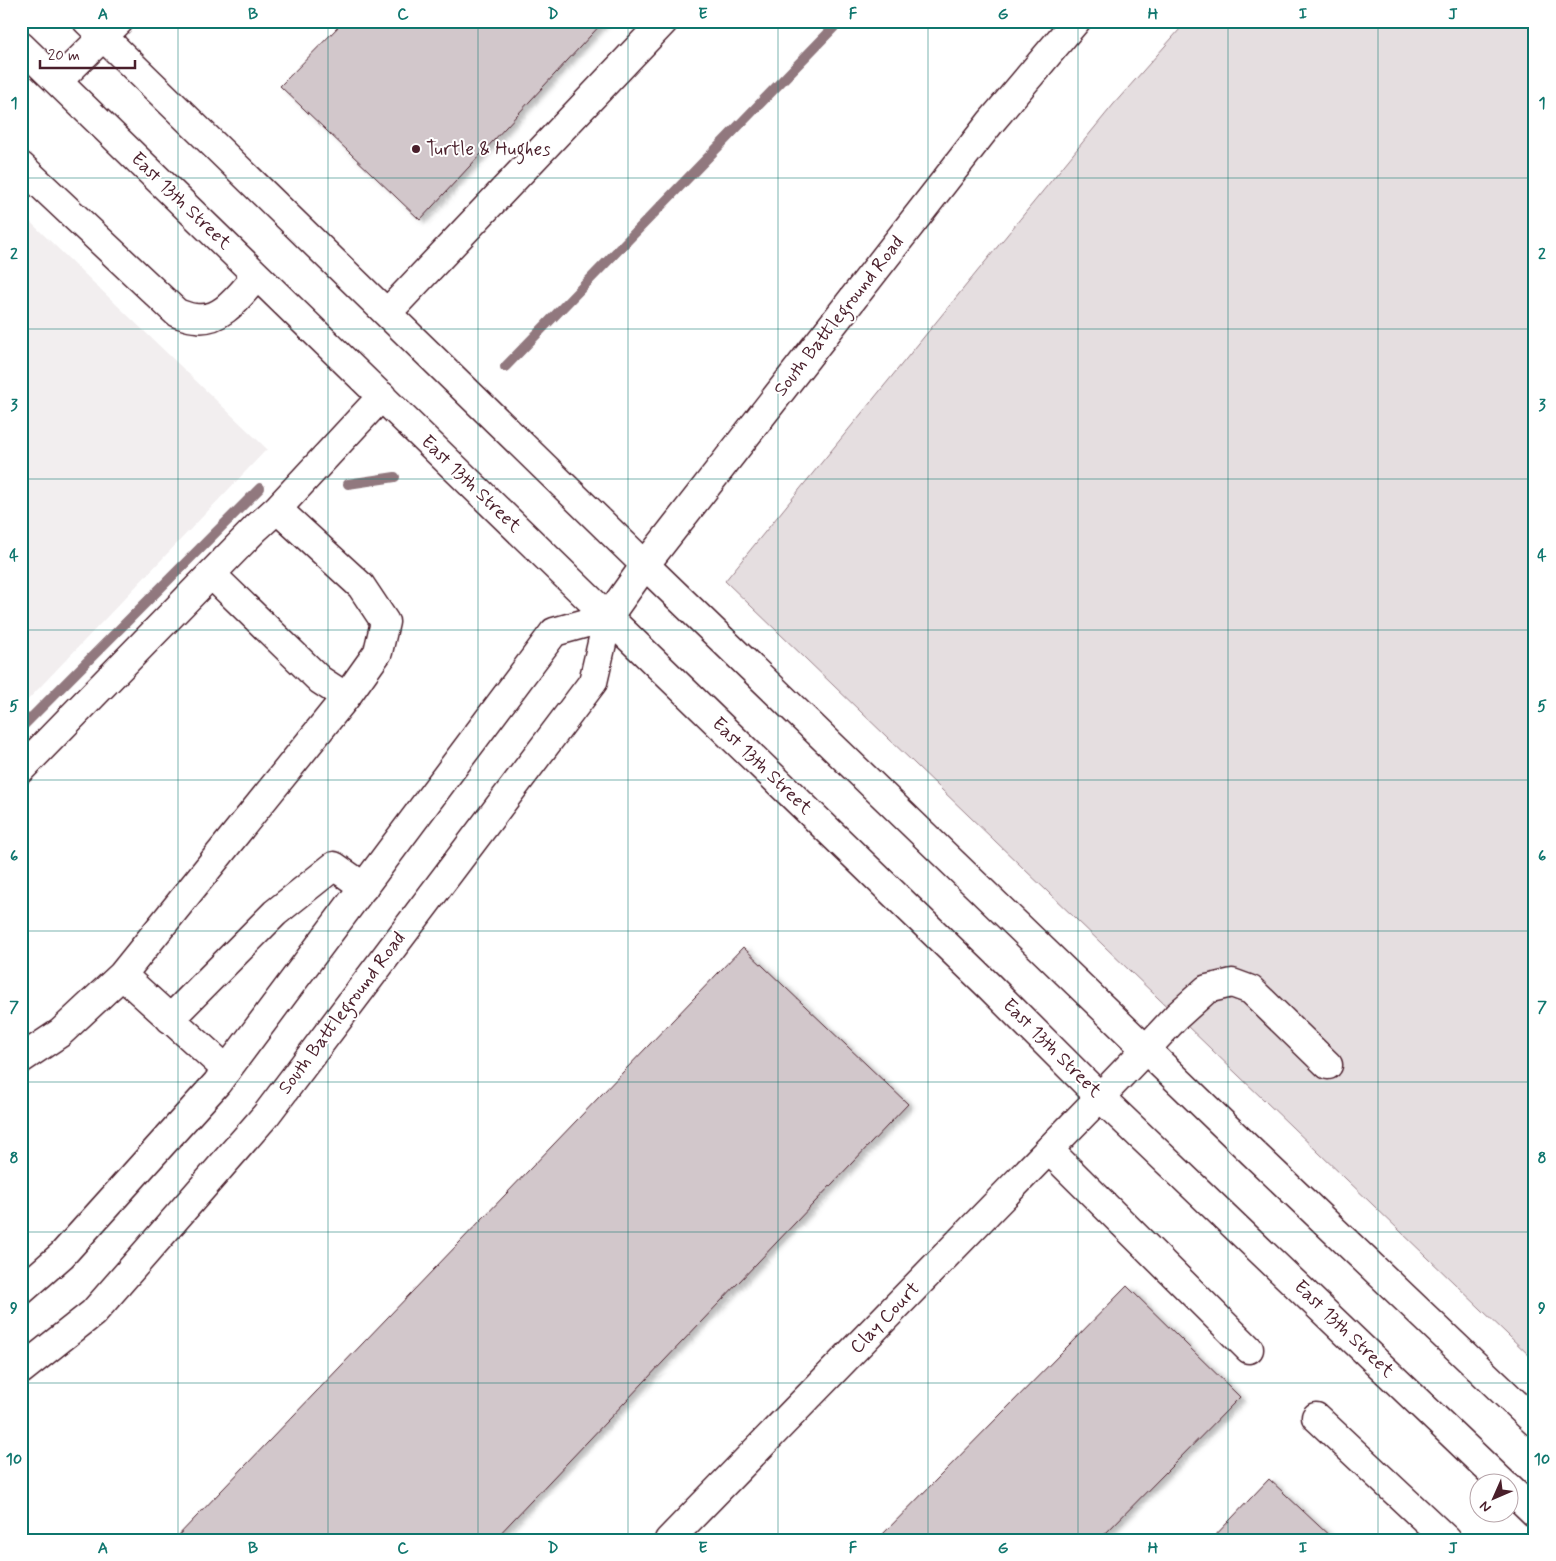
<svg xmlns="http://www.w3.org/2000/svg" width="1556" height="1561" font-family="Mynerve,sans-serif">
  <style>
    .built { fill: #f2eeef }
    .green { fill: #e5dee0; stroke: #987e86 }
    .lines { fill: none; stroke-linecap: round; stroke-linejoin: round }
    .stream { stroke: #91787e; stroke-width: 10 }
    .building { fill: #d2c7cb; stroke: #4a1f2b; filter: url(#shadow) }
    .minor-casing { stroke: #4a1f2b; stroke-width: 31 }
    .major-casing { stroke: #4a1f2b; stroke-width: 31 }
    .minor { stroke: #fff; stroke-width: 28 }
    .major { stroke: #fff; stroke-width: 28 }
    .grid { fill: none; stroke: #0f766e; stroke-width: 1; stroke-opacity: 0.55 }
    .poi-dot { fill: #4a1f2b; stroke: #fff; stroke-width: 2 }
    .labels { text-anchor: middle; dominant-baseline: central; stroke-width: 4; stroke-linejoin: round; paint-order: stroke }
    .poi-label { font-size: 19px; fill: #4a1f2b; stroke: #fff; text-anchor: start }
    .street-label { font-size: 19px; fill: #4a1f2b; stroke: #fff }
    .neatline { fill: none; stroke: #0f766e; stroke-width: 2 }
    .grid-label { font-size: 16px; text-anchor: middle; font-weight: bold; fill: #0f766e }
  </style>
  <defs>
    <filter id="shadow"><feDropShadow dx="5.5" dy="3" stdDeviation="2.5" flood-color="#0004"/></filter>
  </defs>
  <rect width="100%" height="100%" fill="#fff"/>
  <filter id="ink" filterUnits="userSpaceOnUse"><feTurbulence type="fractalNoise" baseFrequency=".02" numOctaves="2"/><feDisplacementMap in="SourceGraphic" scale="10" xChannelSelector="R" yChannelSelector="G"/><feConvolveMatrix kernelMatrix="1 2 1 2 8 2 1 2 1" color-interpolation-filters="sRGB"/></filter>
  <g filter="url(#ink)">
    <!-- built -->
    <path class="built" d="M21 213 267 449 21 707Z"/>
    <!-- green -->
    <path class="green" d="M1187 21H1535V1361L725 581 1113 105Z"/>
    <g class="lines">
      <!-- stream -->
      <path class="stream" d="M505 367 840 21
        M348 484 395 477
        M21 728 260 488"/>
    </g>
    <!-- building -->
    <path class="building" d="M344 21H604L420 220 280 86Z
      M743 947 908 1104 494 1540H174Z
      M1127 1286 1240 1397 1099 1540H877Z
      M1269 1479 1334 1540H1211Z"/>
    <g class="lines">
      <!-- minor casing -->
      <g class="minor-casing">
        <path id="minor" d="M87 21 645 565
          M21 46 608 617
          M58 81 119 21
          M21 166 177 313C183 315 190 318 196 318 223 322 241 293 257 276
          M387 313 664 21
          M277 509 382 396
          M211 574 320 680 346 697
          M21 769 256 528 277 509 361 586 385 622 378 652 346 697 122 975 60 1033 21 1059
          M122 975 227 1070
          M170 1019 275 913 334 866 364 887
          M1146 1049 1177 1016 1207 989 1232 983 1251 990 1328 1065
          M1049 1150 1249 1349
          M1316 1417 1447 1540
          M669 1540 1100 1097"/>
      </g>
      <!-- major casing -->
      <g class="major-casing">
        <path id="major" d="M645 565 1253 1153 1535 1422
          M608 617 988 985 1100 1097 1504 1484
          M1100 1097 1146 1049
          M21 1291 62 1255 217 1083 554 632 608 617
          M21 1370 93 1313 266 1115 593 682 608 617 645 565 990 123 1076 21
          M1508 1487 1535 1513"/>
      </g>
      <!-- minor -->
      <use href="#minor" class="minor"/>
      <!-- major -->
      <use href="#major" class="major"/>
    </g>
  </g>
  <!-- grid -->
  <path class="grid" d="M178 21V1540M328 21V1540M478 21V1540M628 21V1540M778 21V1540M928 21V1540M1078 21V1540M1228 21V1540M1378 21V1540M21 178H1535M21 329H1535M21 479H1535M21 630H1535M21 780H1535M21 931H1535M21 1082H1535M21 1232H1535M21 1383H1535"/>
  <!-- markers -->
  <circle class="poi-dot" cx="416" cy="149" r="5"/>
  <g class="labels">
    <!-- poi labels -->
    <g class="poi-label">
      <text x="426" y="149">Turtle &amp; Hughes</text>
    </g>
    <!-- street labels -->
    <g class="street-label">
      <text transform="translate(181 201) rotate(44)">East 13th Street</text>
      <text transform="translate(839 316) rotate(-52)">South Battleground Road</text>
      <text transform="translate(471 484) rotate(44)">East 13th Street</text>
      <text transform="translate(762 766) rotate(44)">East 13th Street</text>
      <text transform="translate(342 1013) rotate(-53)">South Battleground Road</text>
      <text transform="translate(1052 1048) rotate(45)">East 13th Street</text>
      <text transform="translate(885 1318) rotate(-46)">Clay Court</text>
      <text transform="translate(1344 1329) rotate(44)">East 13th Street</text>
    </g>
  </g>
  <!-- margin -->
  <rect width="1556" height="1561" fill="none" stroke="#fff" stroke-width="55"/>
  <!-- north arrow -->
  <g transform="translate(1494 1498) rotate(225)"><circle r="24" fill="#ffffff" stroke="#b7a5aa"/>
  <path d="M0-4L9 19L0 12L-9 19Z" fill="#4a1f2b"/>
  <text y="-8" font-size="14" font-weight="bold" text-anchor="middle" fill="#4a1f2b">N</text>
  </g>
  <!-- scale -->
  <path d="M40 60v8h95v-8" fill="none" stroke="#4a1f2b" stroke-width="2.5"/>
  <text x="48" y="60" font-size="15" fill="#4a1f2b" stroke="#ffffff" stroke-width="4" paint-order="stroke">20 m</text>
  <rect x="28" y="28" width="1500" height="1506" class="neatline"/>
  <g class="grid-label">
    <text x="103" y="19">A</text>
    <text x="253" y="19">B</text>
    <text x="403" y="19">C</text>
    <text x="553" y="19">D</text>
    <text x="703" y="19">E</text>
    <text x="853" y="19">F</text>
    <text x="1003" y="19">G</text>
    <text x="1153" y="19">H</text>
    <text x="1303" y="19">I</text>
    <text x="1453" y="19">J</text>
    <text x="14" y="108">1</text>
    <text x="1542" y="108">1</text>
    <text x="14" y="259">2</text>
    <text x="1542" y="259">2</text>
    <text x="14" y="410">3</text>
    <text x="1542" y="410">3</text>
    <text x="14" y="560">4</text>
    <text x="1542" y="560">4</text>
    <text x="14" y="711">5</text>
    <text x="1542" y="711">5</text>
    <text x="14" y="861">6</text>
    <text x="1542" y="861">6</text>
    <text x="14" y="1012">7</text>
    <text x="1542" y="1012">7</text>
    <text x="14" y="1163">8</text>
    <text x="1542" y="1163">8</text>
    <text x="14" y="1313">9</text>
    <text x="1542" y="1313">9</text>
    <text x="14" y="1464">10</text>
    <text x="1542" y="1464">10</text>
    <text x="103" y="1553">A</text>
    <text x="253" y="1553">B</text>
    <text x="403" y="1553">C</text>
    <text x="553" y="1553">D</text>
    <text x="703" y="1553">E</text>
    <text x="853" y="1553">F</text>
    <text x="1003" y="1553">G</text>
    <text x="1153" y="1553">H</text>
    <text x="1303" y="1553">I</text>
    <text x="1453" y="1553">J</text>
  </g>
</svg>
